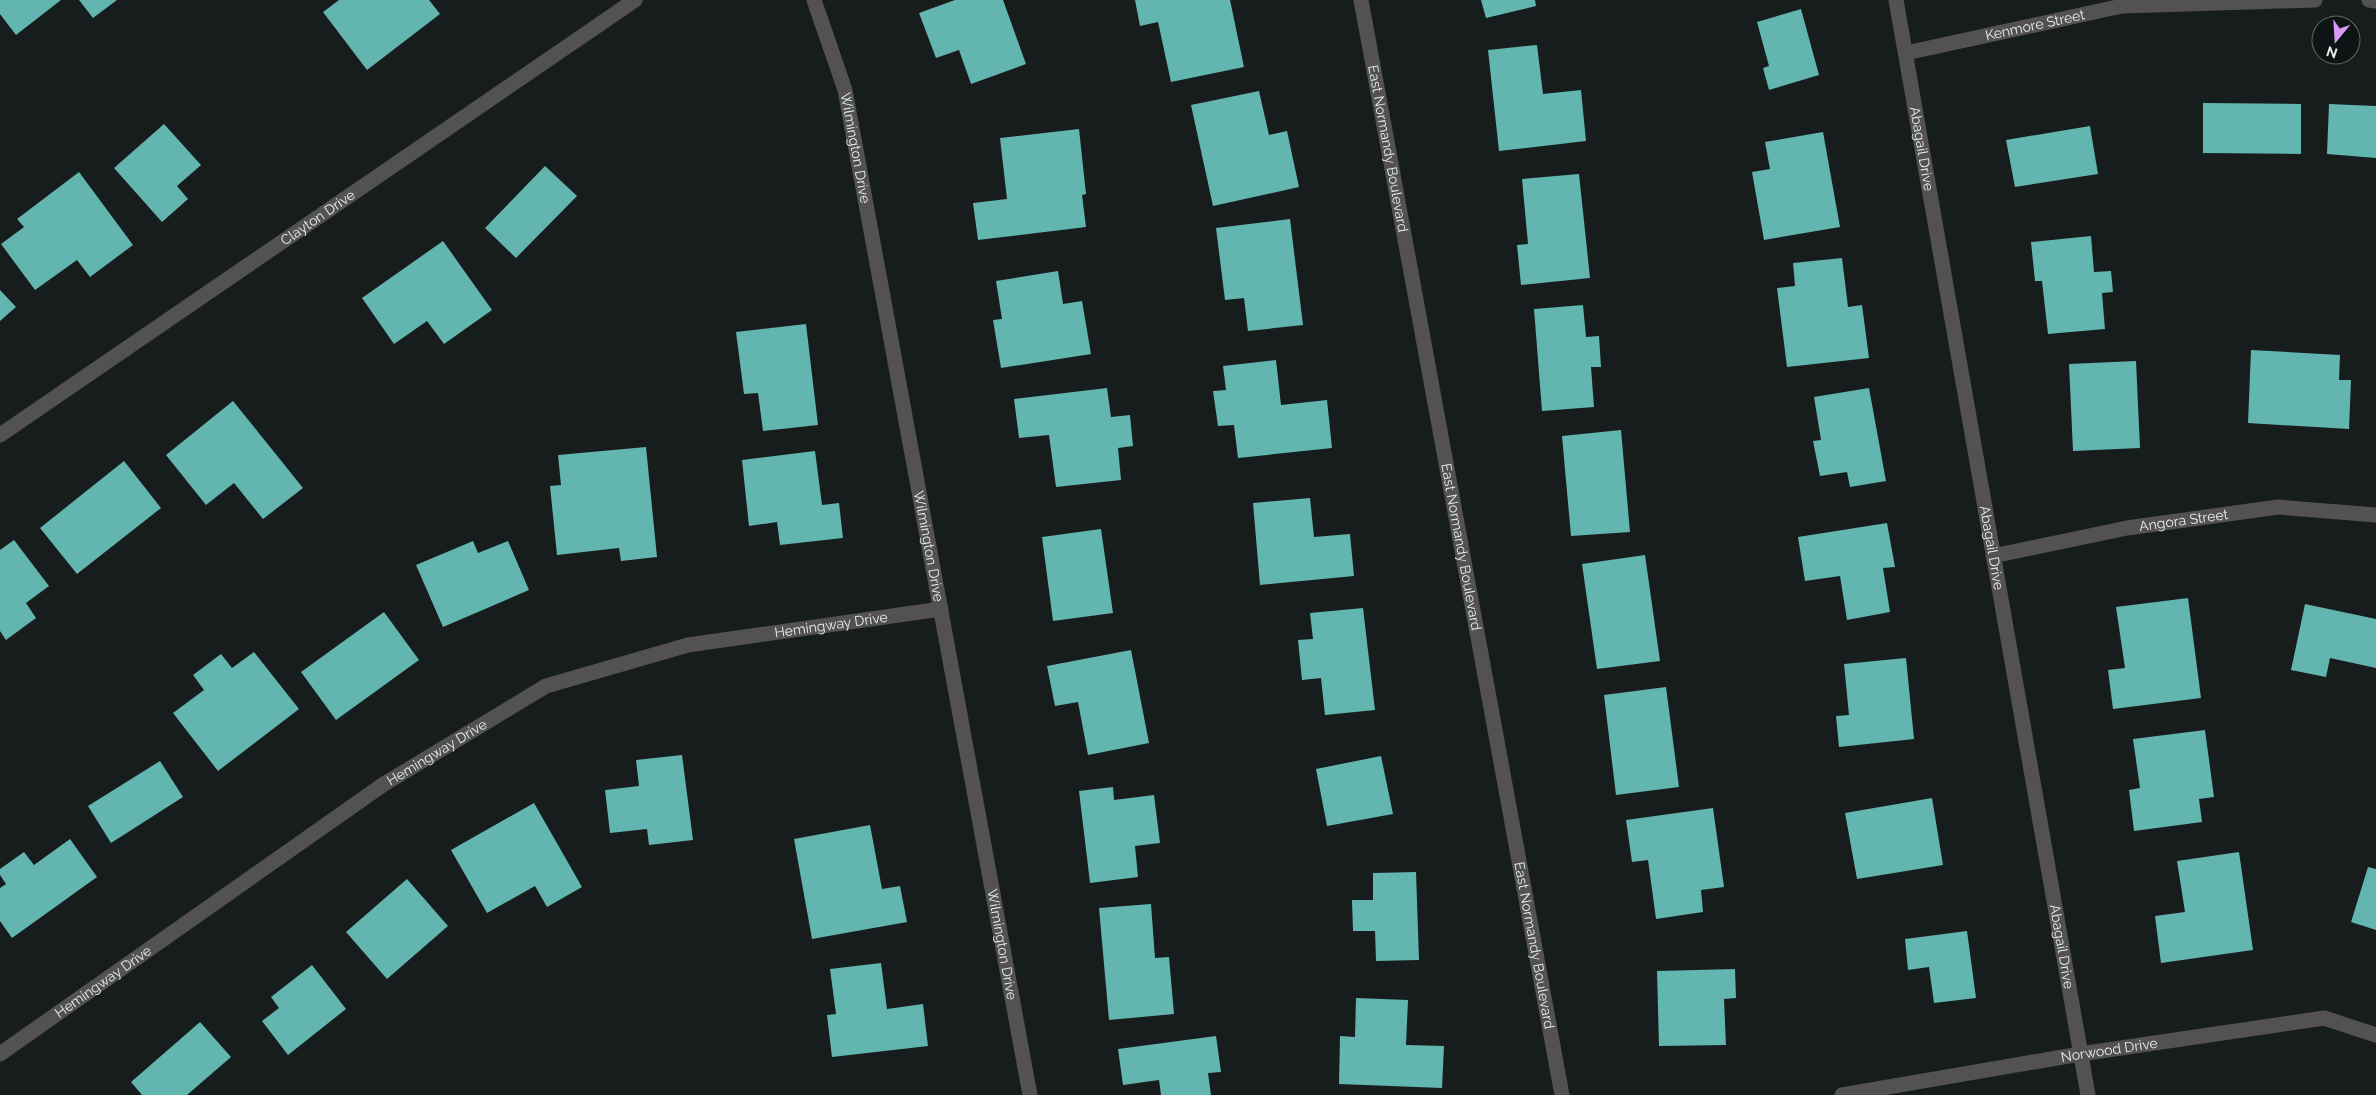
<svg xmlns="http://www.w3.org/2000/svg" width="2376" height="1095" font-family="Raleway,sans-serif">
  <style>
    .building { fill: #63b5af }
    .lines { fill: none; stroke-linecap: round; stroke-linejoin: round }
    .minor { stroke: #535153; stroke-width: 15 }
    .tertiary { stroke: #535153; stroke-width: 15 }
    .labels { text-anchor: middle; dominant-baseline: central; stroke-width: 5; stroke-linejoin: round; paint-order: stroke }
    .street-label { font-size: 14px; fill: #e8ecec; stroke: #0e1413 }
  </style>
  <rect width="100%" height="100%" fill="#171d1d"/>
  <!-- building -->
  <path class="building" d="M0 0H61L16 35 0 14Z
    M79 0H117L93 18Z
    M339 0H429L440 14 367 70 323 12Z
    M955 0H1003L1026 64 971 84 959 50 936 58 919 13Z
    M1135 0H1230L1244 67 1171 82 1158 22 1140 26Z
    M1481 0H1535L1536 6 1486 18Z
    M1801 9 1819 75 1769 90 1763 68 1769 66 1757 22Z
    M1537 45 1543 94 1581 90 1586 141 1499 151 1488 50Z
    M1259 91 1269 135 1287 131 1299 187 1213 206 1191 105Z
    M2203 103 2301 104V154L2203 153Z
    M2329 104 2376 106V158L2327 154Z
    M164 124 201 165 177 186 188 199 162 222 114 168Z
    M2090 126 2098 174 2015 187 2006 140Z
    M1079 129 1086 194 1082 195 1086 227 978 240 973 203 1007 199 1000 138Z
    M1823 132 1840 227 1764 240 1752 172 1770 169 1765 142Z
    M545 166 577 196 516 258 485 228Z
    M79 172 133 245 90 277 77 260 35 290 1 244 24 227 17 219Z
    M1579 174 1590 278 1521 285 1517 245 1528 244 1522 179Z
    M1290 219 1303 325 1248 331 1244 298 1225 300 1216 228Z
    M2091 236 2094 272 2111 271 2113 292 2102 293 2105 329 2048 334 2042 281H2035L2031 242Z
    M443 241 492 310 444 344 427 321 394 344 362 298Z
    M1842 258 1848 307 1862 305 1869 358 1787 367 1777 288 1795 286 1793 263Z
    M1058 271 1063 304 1082 301 1091 354 1001 368 993 320 1002 319 996 281Z
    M0 290 16 307 0 321Z
    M1583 305 1586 337 1599 336 1601 367H1591L1594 407 1542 411 1534 309Z
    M806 324 818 425 763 431 758 393 744 394 736 332Z
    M2251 350 2340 355 2339 380H2351L2349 429 2248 423Z
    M1276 360 1281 405 1327 400 1332 448 1238 458 1234 425 1218 426 1213 391 1226 390 1223 366Z
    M2136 361 2140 448 2073 451 2069 364Z
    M1107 388 1111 417 1130 415 1133 446 1118 448 1121 480 1056 487 1049 435 1019 438 1014 399Z
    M1869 388 1886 481 1850 487 1847 472 1820 476 1813 441 1821 440 1814 397Z
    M233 401 303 488 263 519 234 483 206 505 166 455Z
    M1621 430 1630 532 1571 536 1562 436Z
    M646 447 657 557 621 561 619 548 557 555 550 486 561 485 558 455Z
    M815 451 822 505 839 503 843 538 780 545 777 522 749 526 742 460Z
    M124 461 161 508 77 574 40 528Z
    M1310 498 1314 537 1350 534 1354 576 1260 585 1253 503Z
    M1887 523 1895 567 1883 568 1890 612 1847 620 1840 576 1805 581 1798 537Z
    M1101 529 1113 613 1053 621 1042 537Z
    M14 540 49 586 26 603 36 618 6 640 0 631V550Z
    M473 541 478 553 508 541 529 590 443 627 416 565Z
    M1645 555 1660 661 1597 669 1582 564Z
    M2188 598 2201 698 2113 709 2108 670 2125 668 2116 607Z
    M2305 604 2376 619V668L2330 658 2326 677 2291 670Z
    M1363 608 1375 710 1325 715 1321 678 1302 680 1298 640 1313 639 1310 613Z
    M384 612 419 660 336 720 301 672Z
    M1131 650 1149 743 1088 755 1078 702 1055 706 1047 666Z
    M254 652 299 709 218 771 173 713 204 690 193 675 221 654 232 668Z
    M1906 658 1914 739 1839 747 1836 716 1849 715 1844 664Z
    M1666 687 1679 787 1616 795 1604 695Z
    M2205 730 2214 797 2199 799 2202 822 2134 831 2129 790 2140 788 2133 739Z
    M682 755 693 840 649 845 647 829 610 833 605 790 639 786 636 760Z
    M1381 756 1393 814 1327 826 1316 769Z
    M160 761 183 797 111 843 88 806Z
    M1113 787 1114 800 1154 795 1160 843 1135 846 1138 877 1090 883 1079 791Z
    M1932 798 1943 865 1857 879 1845 813Z
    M534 803 582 887 547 907 535 886 487 913 451 850Z
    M1713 808 1724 887 1701 890 1703 912 1656 919 1648 860 1632 862 1626 820Z
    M870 825 882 889 900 886 907 922 812 939 794 839Z
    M70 839 97 877 12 938 0 921V888L6 884 0 875V869L24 852 34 865Z
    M2239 852 2253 950 2161 963 2155 916 2185 912 2177 861Z
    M2368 867 2376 869V930L2351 922Z
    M1416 872 1419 960 1376 961 1375 931H1353L1352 900H1373V873Z
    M407 879 448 926 387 979 346 932Z
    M1151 904 1155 958 1169 957 1174 1014 1109 1020 1099 908Z
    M1967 931 1976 998 1934 1003 1929 967 1908 970 1905 939Z
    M881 963 887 1009 923 1004 928 1046 832 1057 827 1015 836 1014 830 969Z
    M312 965 346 1009 288 1055 262 1021 279 1008 271 997Z
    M1735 969 1736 998 1724 999 1726 1045 1659 1046 1657 971Z
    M1356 998 1408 1000 1406 1045 1444 1046 1442 1088 1339 1084 1340 1036 1355 1037Z
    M200 1022 231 1057 187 1095H142L131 1082Z
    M1216 1036 1221 1072 1208 1073 1211 1095H1161L1159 1080 1123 1085 1118 1049Z"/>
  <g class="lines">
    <!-- minor -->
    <g class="minor">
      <path id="s1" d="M814 0 845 90 1030 1095"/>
      <path id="s2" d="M1896 0 2088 1095"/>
      <path d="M2369 0 2376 1"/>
      <path id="s3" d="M1906 53 2122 6 2315 0"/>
      <path id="s4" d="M0 435 635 0"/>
      <path id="s5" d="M1993 556 2127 528 2278 507 2376 515"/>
      <path id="s6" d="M0 1054 384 784 546 686 688 645 941 609"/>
      <path id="s7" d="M1842 1095 2080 1054 2324 1018 2376 1035"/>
    </g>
    <!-- tertiary -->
    <path class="tertiary" id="s8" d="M1361 0 1562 1095"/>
  </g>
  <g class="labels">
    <!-- street labels -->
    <g class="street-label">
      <text stroke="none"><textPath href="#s3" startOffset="132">Kenmore Street</textPath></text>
      <text stroke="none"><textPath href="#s1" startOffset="154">Wilmington Drive</textPath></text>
      <text stroke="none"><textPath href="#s2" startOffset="151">Abagail Drive</textPath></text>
      <text stroke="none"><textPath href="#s8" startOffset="151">East Normandy Boulevard</textPath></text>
      <text stroke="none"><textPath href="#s4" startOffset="385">Clayton Drive</textPath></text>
      <text stroke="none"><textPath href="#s5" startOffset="194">Angora Street</textPath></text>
      <text stroke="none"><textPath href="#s1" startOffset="559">Wilmington Drive</textPath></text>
      <text stroke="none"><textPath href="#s8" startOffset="556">East Normandy Boulevard</textPath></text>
      <text stroke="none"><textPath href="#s2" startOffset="556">Abagail Drive</textPath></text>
      <text stroke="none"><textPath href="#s6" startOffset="951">Hemingway Drive</textPath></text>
      <text stroke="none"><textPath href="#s6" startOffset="531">Hemingway Drive</textPath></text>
      <text stroke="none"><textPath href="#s1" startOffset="964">Wilmington Drive</textPath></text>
      <text stroke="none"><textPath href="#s8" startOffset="961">East Normandy Boulevard</textPath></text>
      <text stroke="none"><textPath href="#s2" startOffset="961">Abagail Drive</textPath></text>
      <text stroke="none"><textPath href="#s6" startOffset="126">Hemingway Drive</textPath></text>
      <text stroke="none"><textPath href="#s7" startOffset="271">Norwood Drive</textPath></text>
    </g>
  </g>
  <!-- north arrow -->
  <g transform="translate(2336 40) rotate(198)"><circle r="24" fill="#0e1413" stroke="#656a6a"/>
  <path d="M0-4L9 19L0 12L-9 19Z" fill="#d99af7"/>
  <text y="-8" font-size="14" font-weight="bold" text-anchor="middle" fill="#e8ecec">N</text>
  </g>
</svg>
